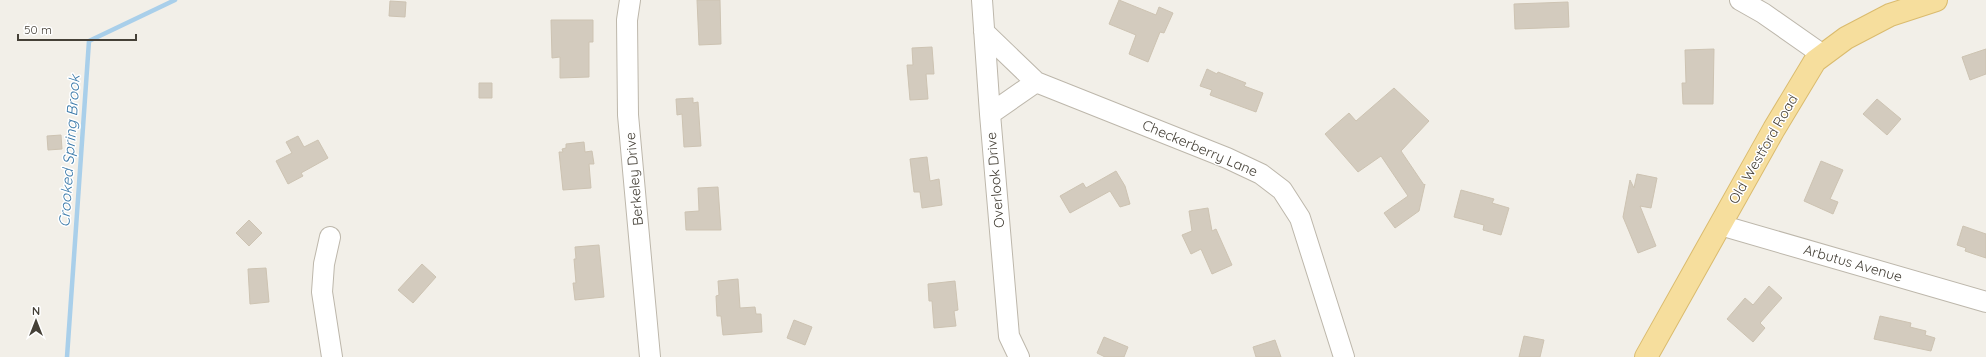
<svg xmlns="http://www.w3.org/2000/svg" width="1986" height="357" font-family="Quicksand,sans-serif">
  <style>
    .lines { fill: none; stroke-linecap: round; stroke-linejoin: round }
    .stream { stroke: #a9cfea; stroke-width: 4.5 }
    .building { fill: #d3cbbe; stroke: #cdc3b2 }
    .minor-casing { stroke: #bdb7ab; stroke-width: 22 }
    .major-casing { stroke: #dabb6e; stroke-width: 24 }
    .minor { stroke: #fff; stroke-width: 20 }
    .major { stroke: #f6de9d; stroke-width: 22 }
    .labels { text-anchor: middle; dominant-baseline: central; stroke-width: 3; stroke-linejoin: round; paint-order: stroke }
    .street-label { font-size: 14px; fill: #454037; stroke: #fff }
    .water-label { font-size: 15px; font-style: italic; fill: #3978a8; stroke: #fff }
  </style>
  <rect width="100%" height="100%" fill="#f2efe8"/>
  <g class="lines">
    <!-- stream -->
    <path class="stream" d="M67 357 89 41 175 0"/>
  </g>
  <!-- building -->
  <path class="building" d="M697 0H720L721 44 699 45Z
    M1119 0 1156 15 1159 7 1173 13 1164 33 1160 32 1148 62 1129 54 1136 35 1109 24Z
    M390 1 406 2 405 17 389 16Z
    M1568 2 1569 27 1515 29 1514 4Z
    M551 20H593V42H589V77L560 78V57L552 58Z
    M932 47 934 74H926L928 99 910 100 907 65H913L912 48Z
    M1714 49 1713 104H1683L1682 83H1686L1685 50Z
    M1986 49V74L1970 80 1962 57Z
    M1207 69 1217 74 1218 72 1246 83 1244 86 1263 93 1256 112 1210 95 1212 90 1200 86Z
    M479 83H492V98H479Z
    M1394 88 1429 121 1401 151 1424 185 1425 184 1419 211 1395 228 1384 213 1408 196 1381 156 1358 172 1325 134 1349 113 1356 121Z
    M693 98V103L698 102 701 146 684 147 682 114 677 115 676 99Z
    M1877 99 1901 119 1887 135 1863 114Z
    M61 135 62 149 48 150 47 136Z
    M298 136 304 147 318 140 328 158 301 173 303 176 288 184 276 161 292 153 286 142Z
    M584 142 585 152 592 151 594 164H589L591 188 563 190 559 152H563L562 149 566 148V144Z
    M927 157 930 181 939 179 942 205 922 208 920 192H914L910 159Z
    M1821 161 1843 170 1830 199 1838 202 1833 214 1804 201Z
    M1116 171 1125 186 1130 204 1120 207 1110 191 1070 213 1060 196 1083 183 1086 188Z
    M1637 174 1657 178 1651 208 1640 206 1656 246 1638 253 1623 217 1630 180 1634 188Z
    M718 187 721 230H686L685 212 699 211 698 188Z
    M1461 190 1494 199 1492 203 1509 208 1501 235 1483 230 1484 225 1454 217Z
    M1208 208 1212 231 1216 229 1232 265 1212 274 1201 249 1191 254 1182 235 1192 231 1189 211Z
    M249 220 262 233 249 246 236 233Z
    M1963 226 1986 234V258L1965 251 1966 248 1957 245Z
    M599 245 604 297 575 300 573 283H576L574 259H576L575 247Z
    M422 264 436 277 413 303 398 290Z
    M266 268 269 302 250 304 248 269Z
    M738 279 740 308 755 307 756 314H761L762 332 723 335 721 316H717L716 296 719 295 718 281Z
    M955 281 958 310 954 311 956 326 934 328 932 301H929L928 284Z
    M1769 286 1782 298 1760 323 1765 328 1753 342 1727 319 1745 298 1753 305Z
    M1880 316 1911 323 1910 327 1926 331 1925 335 1935 338 1931 351 1874 339Z
    M794 320 812 327 805 345 787 338Z
    M1524 336 1544 340 1540 357H1519Z
    M1104 337 1128 347 1124 357H1105L1097 353Z
    M1275 340 1281 357H1256L1253 347Z"/>
  <g class="lines">
    <!-- minor casing -->
    <g class="minor-casing">
      <path id="minor" d="M630 0 627 20 628 115 650 357
        M982 0 990 114 1009 336 1019 357
        M1740 0 1763 13 1823 55
        M984 32 1036 82 1227 158 1261 174 1282 190 1300 218 1344 357
        M990 114 1036 82
        M1720 225 1986 302
        M330 237 324 264 322 292 332 357"/>
    </g>
    <!-- major casing -->
    <g class="major-casing">
      <path id="major" d="M1646 357 1774 129 1815 61 1846 38 1890 15 1936 0"/>
    </g>
    <!-- minor -->
    <use href="#minor" class="minor"/>
    <!-- major -->
    <use href="#major" class="major"/>
  </g>
  <g class="labels">
    <!-- street labels -->
    <g class="street-label">
      <text transform="translate(1200 148) rotate(23)">Checkerberry Lane</text>
      <text transform="translate(1763 149) rotate(-60)">Old Westford Road</text>
      <text transform="translate(634 179) rotate(-95)">Berkeley Drive</text>
      <text transform="translate(995 180) rotate(-95)">Overlook Drive</text>
      <text transform="translate(1853 263) rotate(16)">Arbutus Avenue</text>
    </g>
    <!-- water labels -->
    <g class="water-label">
      <text transform="translate(69 151) rotate(-86)">Crooked Spring Brook</text>
    </g>
  </g>
  <!-- north arrow -->
  <g transform="translate(36 321)" stroke="#ffffff" stroke-width="3" paint-order="stroke">
  <path d="M0-3L7 15L0 10L-7 15Z" fill="#454037"/>
  <text y="-6" font-size="11" font-weight="bold" text-anchor="middle" fill="#454037">N</text>
  </g>
  <!-- scale -->
  <path d="M18 34v6h118v-6" fill="none" stroke="#454037" stroke-width="2"/>
  <text x="24" y="34" font-size="12" fill="#454037" stroke="#ffffff" stroke-width="3" paint-order="stroke">50 m</text>
</svg>
